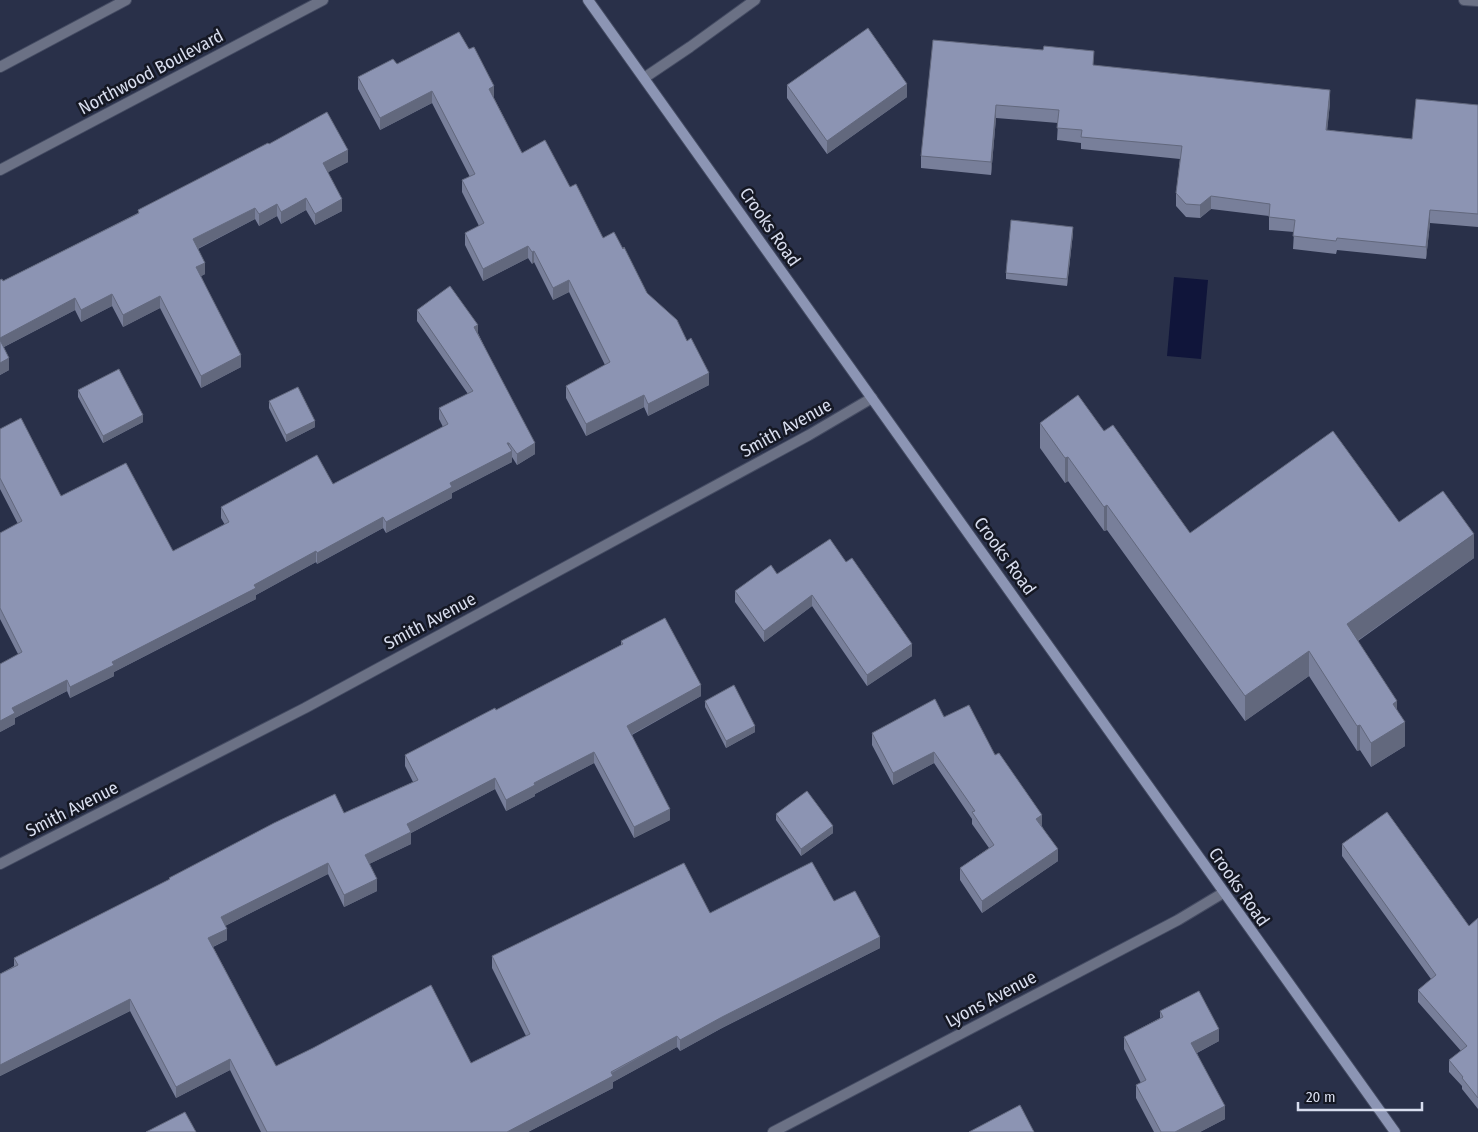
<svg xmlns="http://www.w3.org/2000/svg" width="1478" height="1132" font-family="'Fira Sans Condensed',sans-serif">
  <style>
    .water { fill: #10153a }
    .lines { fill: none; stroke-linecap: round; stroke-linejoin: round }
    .minor-casing { stroke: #454c63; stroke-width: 12 }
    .secondary-casing { stroke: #454c63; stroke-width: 12 }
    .minor { stroke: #6b7185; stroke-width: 10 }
    .secondary { stroke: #8c95b4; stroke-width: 10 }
    .wall { fill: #787f9a }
    .shaded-wall { fill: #62687d }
    .building { fill: #8c94b3; stroke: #62687d }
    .labels { text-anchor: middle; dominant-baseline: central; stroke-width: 5; stroke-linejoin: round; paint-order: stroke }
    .street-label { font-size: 18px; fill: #d8ddee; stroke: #151824 }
  </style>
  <rect width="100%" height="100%" fill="#293049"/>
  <!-- water -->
  <path class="water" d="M1174 277 1208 280 1201 359 1167 356Z"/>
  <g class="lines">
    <!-- minor casing -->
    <g class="minor-casing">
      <path id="minor" d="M1464 0 1478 1
        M0 67 126 0
        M644 78 690 47 755 0
        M0 170 323 0
        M0 864 305 708 809 435 872 398
        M773 1132 1178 920 1223 893"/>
    </g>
    <!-- secondary casing -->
    <g class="secondary-casing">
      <path id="secondary" d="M588 0 1395 1132"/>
    </g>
    <!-- minor -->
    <use href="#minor" class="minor"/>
    <!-- secondary -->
    <use href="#secondary" class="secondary"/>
  </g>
  <!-- wall -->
  <path class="wall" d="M469 49 522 153 570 187 603 238 647 293 709 385 648 416 644 407 586 436 566 398V386L605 365 569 292 553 300 534 262 532 264 528 258 483 281 465 245V233L479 226 462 192V180L470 177 432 103 380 130 358 89V77L397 64Z
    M1043 50 1094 65 1330 103 1327 130 1412 139 1478 105V227L1430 223 1426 259 1337 250 1336 254 1293 249 1294 232 1269 230V216L1211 209 1200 218 1186 217 1176 206V193L1180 159 1081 149V143L1057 140 1058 123 996 118 991 175 921 168V156Z
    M787 85 907 97 827 154 787 98Z
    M269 144 348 162 328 172 342 211 315 225 306 210 281 224 277 216 259 226 255 219 198 249 205 274 201 276 241 367 201 388 160 308 123 327 112 306 81 322 75 310 4 347 9 370 0 375V280L3 281 138 213V210Z
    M1073 233 1067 286 1006 279V273Z
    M417 310 478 333 535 454 517 465 512 457V462L452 493V498L386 533 383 528 317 564 316 562 256 595V599L114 672V676L70 698 67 691 15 718V724L0 732 18 654 0 619V533L18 524 0 489V429L61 496 173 551 225 525 221 518V507L333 484 443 427 439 419V408L468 394 417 321Z
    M78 390 143 422 103 443 78 397Z
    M269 401 315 427 286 442 269 408Z
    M1040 423 1104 431 1190 533 1399 522 1474 558 1358 641 1397 709 1405 746 1371 767 1360 750 1357 751 1309 676 1245 721 1107 530 1104 531 1068 481 1065 483 1040 448Z
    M777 574 912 656 867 686 812 606 764 642 735 602V591Z
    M621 641 701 696 632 735 670 820 634 838 594 763 535 794V796L506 811 495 789 411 833V844L369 864 377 891 344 907 328 874 225 926 227 940 213 947 276 1066 471 1063 526 1036 492 968V956L710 913 834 901 880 948 722 1028 680 1051 677 1047 613 1082V1088L528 1132H261L230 1070 176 1098 130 1011 0 1076V974L14 966V958L169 880V878L344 813 413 782 405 766V755L496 710 621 645Z
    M705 701 755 732 726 748 705 707Z
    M944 717 995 755 1042 826 1058 861 982 913 960 880V868L989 848 972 824V819L934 763 893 785 872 745V733Z
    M776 814 833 833 801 856 776 820Z
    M1342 844 1469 926 1478 918V1109L1462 1089V1086L1449 1072V1060L1461 1051 1418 1002V990L1431 979 1342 856Z
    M1160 1011 1219 1041 1197 1053 1225 1119 1200 1132H1154L1136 1098V1085L1141 1083 1124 1049V1037L1160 1018Z"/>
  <!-- shaded-wall -->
  <path class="shaded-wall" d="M907 84V97L827 154V141Z
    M494 86V98L489 89Z
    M1330 90V103L1326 142V130Z
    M432 91V103L380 130V118Z
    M996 105V118L991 175V162Z
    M348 150V162L323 175V163Z
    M1211 196V209L1200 218V205Z
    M306 198V210L281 224V212Z
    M342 199V211L315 225V214Z
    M277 204V216L259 226V214Z
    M255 208V219L193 251V239Z
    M1430 210V223L1426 259V247Z
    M1073 227V233L1067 286V279Z
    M528 246V258L483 281V269Z
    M534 251V262L532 264V252Z
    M205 263V274L196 279V267Z
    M569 280V292L553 300V288Z
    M112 294V306L81 322V310Z
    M160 296V308L123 327V315Z
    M75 298V310L0 349V338Z
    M478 325V335L474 327Z
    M241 355V367L201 388V376Z
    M9 358V370L0 375V363Z
    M709 373V385L648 416V404Z
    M644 395V407L586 436V424Z
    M143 415V422L103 443V436Z
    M315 421V427L286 442V435Z
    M509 443V452L512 451V462L452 493V498L386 533V522Z
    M535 443V454L517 465V454Z
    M1068 457V481L1065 483V458Z
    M1107 505V530L1104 531V507Z
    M383 517V528L317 564V553Z
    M1474 534V558L1347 648V624Z
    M316 551V562L256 595V599L114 672V676L70 698V687L112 662Z
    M812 595V606L764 642V631Z
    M912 644V656L867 686V675Z
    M1309 651V676L1245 721V696Z
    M67 680V691L15 718V724L0 732V721L12 708Z
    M701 685V696L627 737V726Z
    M1397 701V726L1393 704Z
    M1405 722V746L1371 767V743Z
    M1360 725V750L1357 751V726Z
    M755 726V732L726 748V741Z
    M594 752V763L535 794V796L506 811V800L534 783Z
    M934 752V763L893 785V773Z
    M495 778V789L411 833V844L365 866V855L407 824Z
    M670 809V820L634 838V827Z
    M1042 815V826L1036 819Z
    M833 826V833L801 856V849Z
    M1058 849V861L982 913V901Z
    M328 863V874L221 928V917Z
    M377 879V891L344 907V895Z
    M227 929V940L208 949V938Z
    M880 937V948L722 1028 680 1051V1040L722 1017Z
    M130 999V1011L0 1076V1065Z
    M1219 1029V1041L1191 1056V1043Z
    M677 1036V1047L613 1082V1088L528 1132H507Z
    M230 1059V1070L176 1098V1087Z
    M1225 1106V1119L1200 1132H1175Z"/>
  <!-- building -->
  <path class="building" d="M868 28 907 84 827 141 787 85Z
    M459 32 469 49 474 47 494 86 489 89 522 153 545 140 570 187 576 184 603 238 614 232 623 249 624 247 647 293 677 320 687 341 691 338 709 373 648 404 644 395 586 424 566 386 610 362 569 280 553 288 534 251 532 252 528 246 483 269 465 233 484 223 462 180 475 174 432 91 380 118 358 77 393 59 397 64Z
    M933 40 1043 50 1044 46 1094 51 1093 65 1330 90 1326 130 1412 139 1416 99 1478 105V214L1430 210 1426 247 1337 238 1336 241 1293 236 1295 220 1269 217 1270 204 1211 196 1200 205 1186 204 1176 193 1182 146 1081 137 1082 130 1057 128 1059 110 996 105 991 162 921 156Z
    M327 112 348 150 323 163 342 199 315 214 306 198 281 212 277 204 259 214 255 208 193 239 205 263 196 267 241 355 201 376 160 296 123 315 112 294 81 310 75 298 0 338V280L2 279 3 281 139 213 138 210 268 143 269 144Z
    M1011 220 1073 227 1067 279 1006 273Z
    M450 286 478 325 474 327 535 443 517 454 509 443H507L512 451 450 483 452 487 386 522 383 517 317 553 316 551 254 585 256 588 112 662 114 665 70 687 67 680 12 708 15 713 0 721V664L22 652 0 608V533L22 521 0 478V429L21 418 61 496 126 463 173 551 229 522 221 507 317 455 333 484 448 424 439 408 473 391 417 310Z
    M0 340 9 358 0 363Z
    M119 369 143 415 103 436 78 390Z
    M298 387 315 421 286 435 269 401Z
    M1078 395 1104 431 1113 425 1190 533 1333 431 1399 522 1443 491 1474 534 1347 624 1397 701 1393 704 1405 722 1371 743 1360 725 1357 726 1309 651 1245 696 1107 505 1104 507 1068 457 1065 458 1040 423Z
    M830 539 846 562 852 558 912 644 867 675 812 595 764 631 735 591 771 565 777 574Z
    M665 618 701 685 627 726 670 809 634 827 594 752 534 783 535 785 506 800 495 778 407 824 411 832 365 855 377 879 344 895 328 863 221 917 227 929 208 938 276 1066 313 1048 431 985 471 1063 530 1034 492 956 684 863 710 913 812 862 834 901 855 891 880 937 722 1017 680 1040 677 1036 611 1072 613 1076 507 1132H267L230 1059 176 1087 130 999 0 1065V974L18 965 14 958 170 879 169 878 274 823 335 794 344 813 418 780 405 755 495 708 496 710 623 644 621 641Z
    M734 685 755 726 726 741 705 701Z
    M935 699 944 717 969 705 995 755 999 753 1042 815 1036 819 1058 849 982 901 960 868 994 845 972 812 975 811 934 752 893 773 872 733Z
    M807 791 833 826 801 849 776 814Z
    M1387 812 1469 926 1478 918V1098L1462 1078 1463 1077 1449 1060 1467 1046 1418 990 1436 975 1342 844Z
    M1199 991 1219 1029 1191 1043 1225 1106 1175 1132H1161L1136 1085 1146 1080 1124 1037 1163 1017 1160 1011Z
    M1020 1105 1034 1132H969Z
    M185 1112 196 1132H146Z"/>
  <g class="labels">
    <!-- street labels -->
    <g class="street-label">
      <text transform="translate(151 72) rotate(-28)">Northwood Boulevard</text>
      <text transform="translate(770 227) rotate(55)">Crooks Road</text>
      <text transform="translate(786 428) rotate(-29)">Smith Avenue</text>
      <text transform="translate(1005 556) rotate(54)">Crooks Road</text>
      <text transform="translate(430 621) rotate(-28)">Smith Avenue</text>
      <text transform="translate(72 809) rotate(-27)">Smith Avenue</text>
      <text transform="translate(1239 887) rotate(55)">Crooks Road</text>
      <text transform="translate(991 999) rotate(-28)">Lyons Avenue</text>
    </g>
  </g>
  <!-- scale -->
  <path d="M1298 1102v8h124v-8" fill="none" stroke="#d8ddee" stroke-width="2.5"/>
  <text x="1306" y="1102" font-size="15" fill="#d8ddee" stroke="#151824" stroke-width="4" paint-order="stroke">20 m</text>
</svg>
